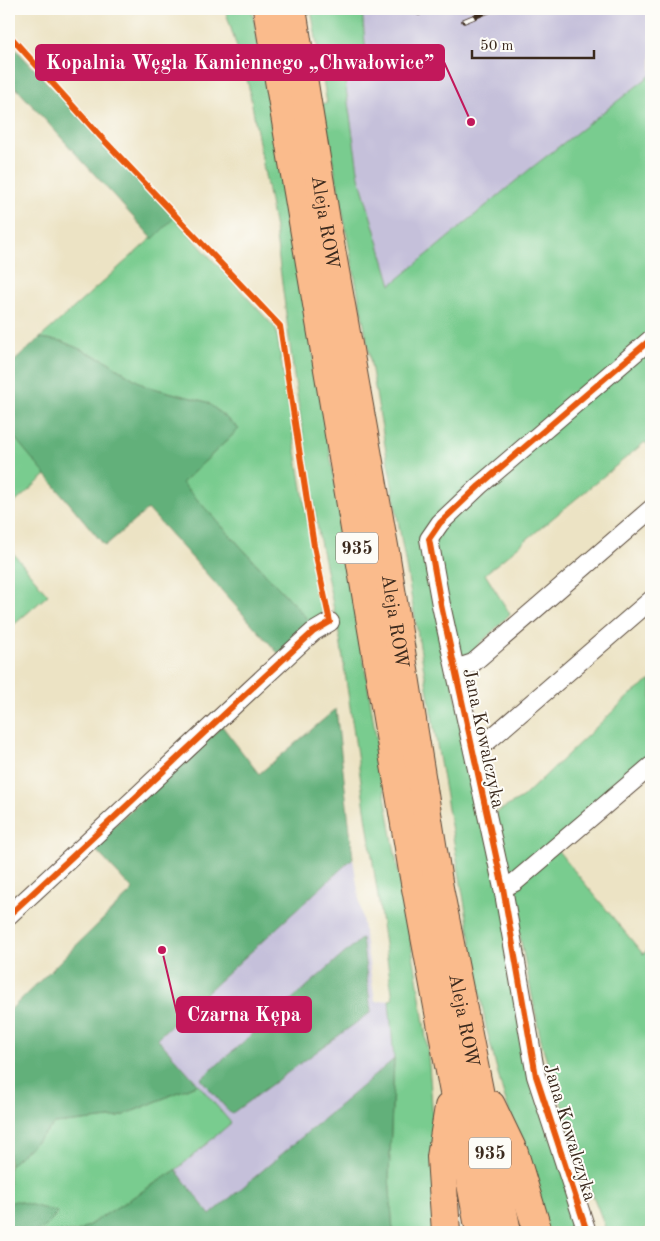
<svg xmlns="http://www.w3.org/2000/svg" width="660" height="1241" font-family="'Old Standard TT',serif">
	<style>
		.industrial { fill: #c5c0da }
		.green { fill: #79cc8f; stroke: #5a7b56 }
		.forest { fill: #62b07a; stroke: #4e6d4c }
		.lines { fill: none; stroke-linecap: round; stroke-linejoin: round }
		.street-casing { stroke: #564637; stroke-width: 20 }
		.primary-casing { stroke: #564637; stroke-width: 30 }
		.street { stroke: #fff; stroke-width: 18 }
		.primary { stroke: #fabb8c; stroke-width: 28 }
		.rail-casing { stroke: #3b2a1e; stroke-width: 5.5 }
		.rail { stroke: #fdfcf7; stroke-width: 4; stroke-dasharray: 11; stroke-linecap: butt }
		.cycleway-casing { stroke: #fdfcf7; stroke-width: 9 }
		.cycleway { stroke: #e8590c; stroke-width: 6 }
		.labels { text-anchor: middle; stroke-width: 4; stroke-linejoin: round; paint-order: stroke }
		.shield { fill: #fdfcf7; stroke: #75695f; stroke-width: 1 }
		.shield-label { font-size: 18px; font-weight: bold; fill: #3b2a1e }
		.street-label { font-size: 19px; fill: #3b2a1e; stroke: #fdfcf7 }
		.leader { fill: none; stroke: #c2185b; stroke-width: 2 }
		.callout-dot { fill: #c2185b; stroke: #fdfcf7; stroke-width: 2 }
		.callout { fill: #c2185b; stroke: #c2185b; stroke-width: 2 }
		.callout-label { font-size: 20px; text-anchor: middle; font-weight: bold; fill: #fff }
	</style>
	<rect width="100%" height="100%" fill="#fdfcf7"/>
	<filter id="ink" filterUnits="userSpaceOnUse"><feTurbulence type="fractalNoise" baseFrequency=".02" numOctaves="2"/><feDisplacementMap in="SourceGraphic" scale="10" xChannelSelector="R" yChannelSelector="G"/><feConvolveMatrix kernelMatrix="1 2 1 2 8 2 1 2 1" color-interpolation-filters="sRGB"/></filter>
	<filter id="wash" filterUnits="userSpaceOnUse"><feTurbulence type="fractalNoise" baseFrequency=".0096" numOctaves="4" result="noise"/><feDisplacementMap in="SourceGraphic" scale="20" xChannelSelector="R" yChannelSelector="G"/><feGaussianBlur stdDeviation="1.12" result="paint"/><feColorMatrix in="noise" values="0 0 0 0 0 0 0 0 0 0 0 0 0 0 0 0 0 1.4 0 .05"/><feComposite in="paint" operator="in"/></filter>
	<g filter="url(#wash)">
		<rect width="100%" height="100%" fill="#ece3c4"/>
		<path class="industrial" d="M362,9H651V75L530,169L391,285L359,177L344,75L366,55Z
			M353,858L375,1002L389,1000L394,1059L210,1216L176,1170L231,1123L157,1038Z"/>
		<path class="green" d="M225,9H252C298,260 341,511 380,763C394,858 415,951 427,1046C434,1107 434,1170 438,1232H393L389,1176L394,1059L389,1000L393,999L340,639L319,536L294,376L275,229L248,83Z
			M311,9H362L366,55L344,75L359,177L391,285L530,169L651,75V449L645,442L485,574L510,614L455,669L430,526L421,535L463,729L582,1232H547L502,1089L486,1027L365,330L322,104L327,103Z
			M174,218L276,329L323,616L312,624L182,483L239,429L207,402L145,386L105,360L61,341L40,338Z
			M9,431L47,474L9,508Z
			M9,548L48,595L9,629Z
			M651,680V759L554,846L643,954L651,947V1223L642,1232H607L586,1177L542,1045L495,813L522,798L630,695Z
			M198,1084L231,1123L176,1170L78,1232H9V1166L55,1124L119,1117Z"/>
		<path class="forest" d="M9,42L174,218L153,239L9,80Z
			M40,338L61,341L105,360L145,386L207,402L239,429L182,483L312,624L279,654L148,509L105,546L9,431V366Z
			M336,709L353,858L157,1038L198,1084L119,1117L55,1124L9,1166V1011L133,890L92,846L222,726L259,774Z
			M362,938L371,1012L231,1114L201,1079Z
			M394,1059L389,1176L393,1232H78L176,1170L210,1215Z
			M16,1201H17L57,1212C44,1235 33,1232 9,1232V1203Z"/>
	</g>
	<g filter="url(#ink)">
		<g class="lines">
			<defs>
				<path id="street" d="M455,669L473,663L651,509
					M473,751L488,741L651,600
					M503,888L515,882L651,766
					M9,915C111,822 211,725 313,632L330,622
					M587,1232L536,1076L503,888L441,605L429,539L440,523L479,486L651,339"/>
				<g id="primary">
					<path d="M267,9L415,883L480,1232"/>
					<path id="s1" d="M292,9L326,221L385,552L439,888L507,1232"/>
					<path d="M491,1105L514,1153L538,1232"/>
					<path d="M446,1232L441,1157L449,1107"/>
				</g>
			</defs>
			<use href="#street" class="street-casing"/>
			<use href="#primary" class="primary-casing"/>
			<use href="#street" class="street"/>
			<use href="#primary" class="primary"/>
			<defs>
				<path id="rail" d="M417,9L419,13
					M464,21L493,9"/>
			</defs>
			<use href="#rail" class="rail-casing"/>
			<use href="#rail" class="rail"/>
			<defs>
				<path id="cycleway" d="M9,35L101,137L280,326L314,546L330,622L313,632C211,725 111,822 9,915
					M587,1232L536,1076L503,888L441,605L429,539L440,523L479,486L651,339"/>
			</defs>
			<use href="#cycleway" class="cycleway-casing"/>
			<use href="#cycleway" class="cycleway"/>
		</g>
	</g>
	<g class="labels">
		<g class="shield">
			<rect x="336" y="532.5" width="42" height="31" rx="4"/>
			<rect x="469" y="1137.5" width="42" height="31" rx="4"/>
		</g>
		<g class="shield-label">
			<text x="357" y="554">935</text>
			<text x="490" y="1159">935</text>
		</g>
		<g class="street-label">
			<text dy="7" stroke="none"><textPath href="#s1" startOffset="216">Aleja ROW</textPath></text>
			<text dy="7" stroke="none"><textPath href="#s1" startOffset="621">Aleja ROW</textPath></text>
			<text transform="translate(485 738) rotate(78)" y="7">Jana Kowalczyka</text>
			<text dy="7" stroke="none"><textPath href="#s1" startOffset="1026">Aleja ROW</textPath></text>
			<text transform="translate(571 1132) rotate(73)" y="7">Jana Kowalczyka</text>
		</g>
	</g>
	<path class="leader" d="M471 122L444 62M162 950L177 1014"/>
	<g class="callout-dot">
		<circle cx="471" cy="122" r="5"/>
		<circle cx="162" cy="950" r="5"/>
	</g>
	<g class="callout">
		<rect x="36" y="45" width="408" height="35" rx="5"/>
		<rect x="177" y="997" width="134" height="35" rx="5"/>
	</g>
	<g class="callout-label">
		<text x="240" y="69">Kopalnia Węgla Kamiennego „Chwałowice”</text>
		<text x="244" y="1021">Czarna Kępa</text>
	</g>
	<rect width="660" height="1241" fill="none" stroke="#fdfcf7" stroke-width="30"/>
	<path d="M472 50v8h122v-8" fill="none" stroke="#3b2a1e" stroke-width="2.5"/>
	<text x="480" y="50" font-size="15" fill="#3b2a1e" stroke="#fdfcf7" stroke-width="4" paint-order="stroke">50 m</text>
</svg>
